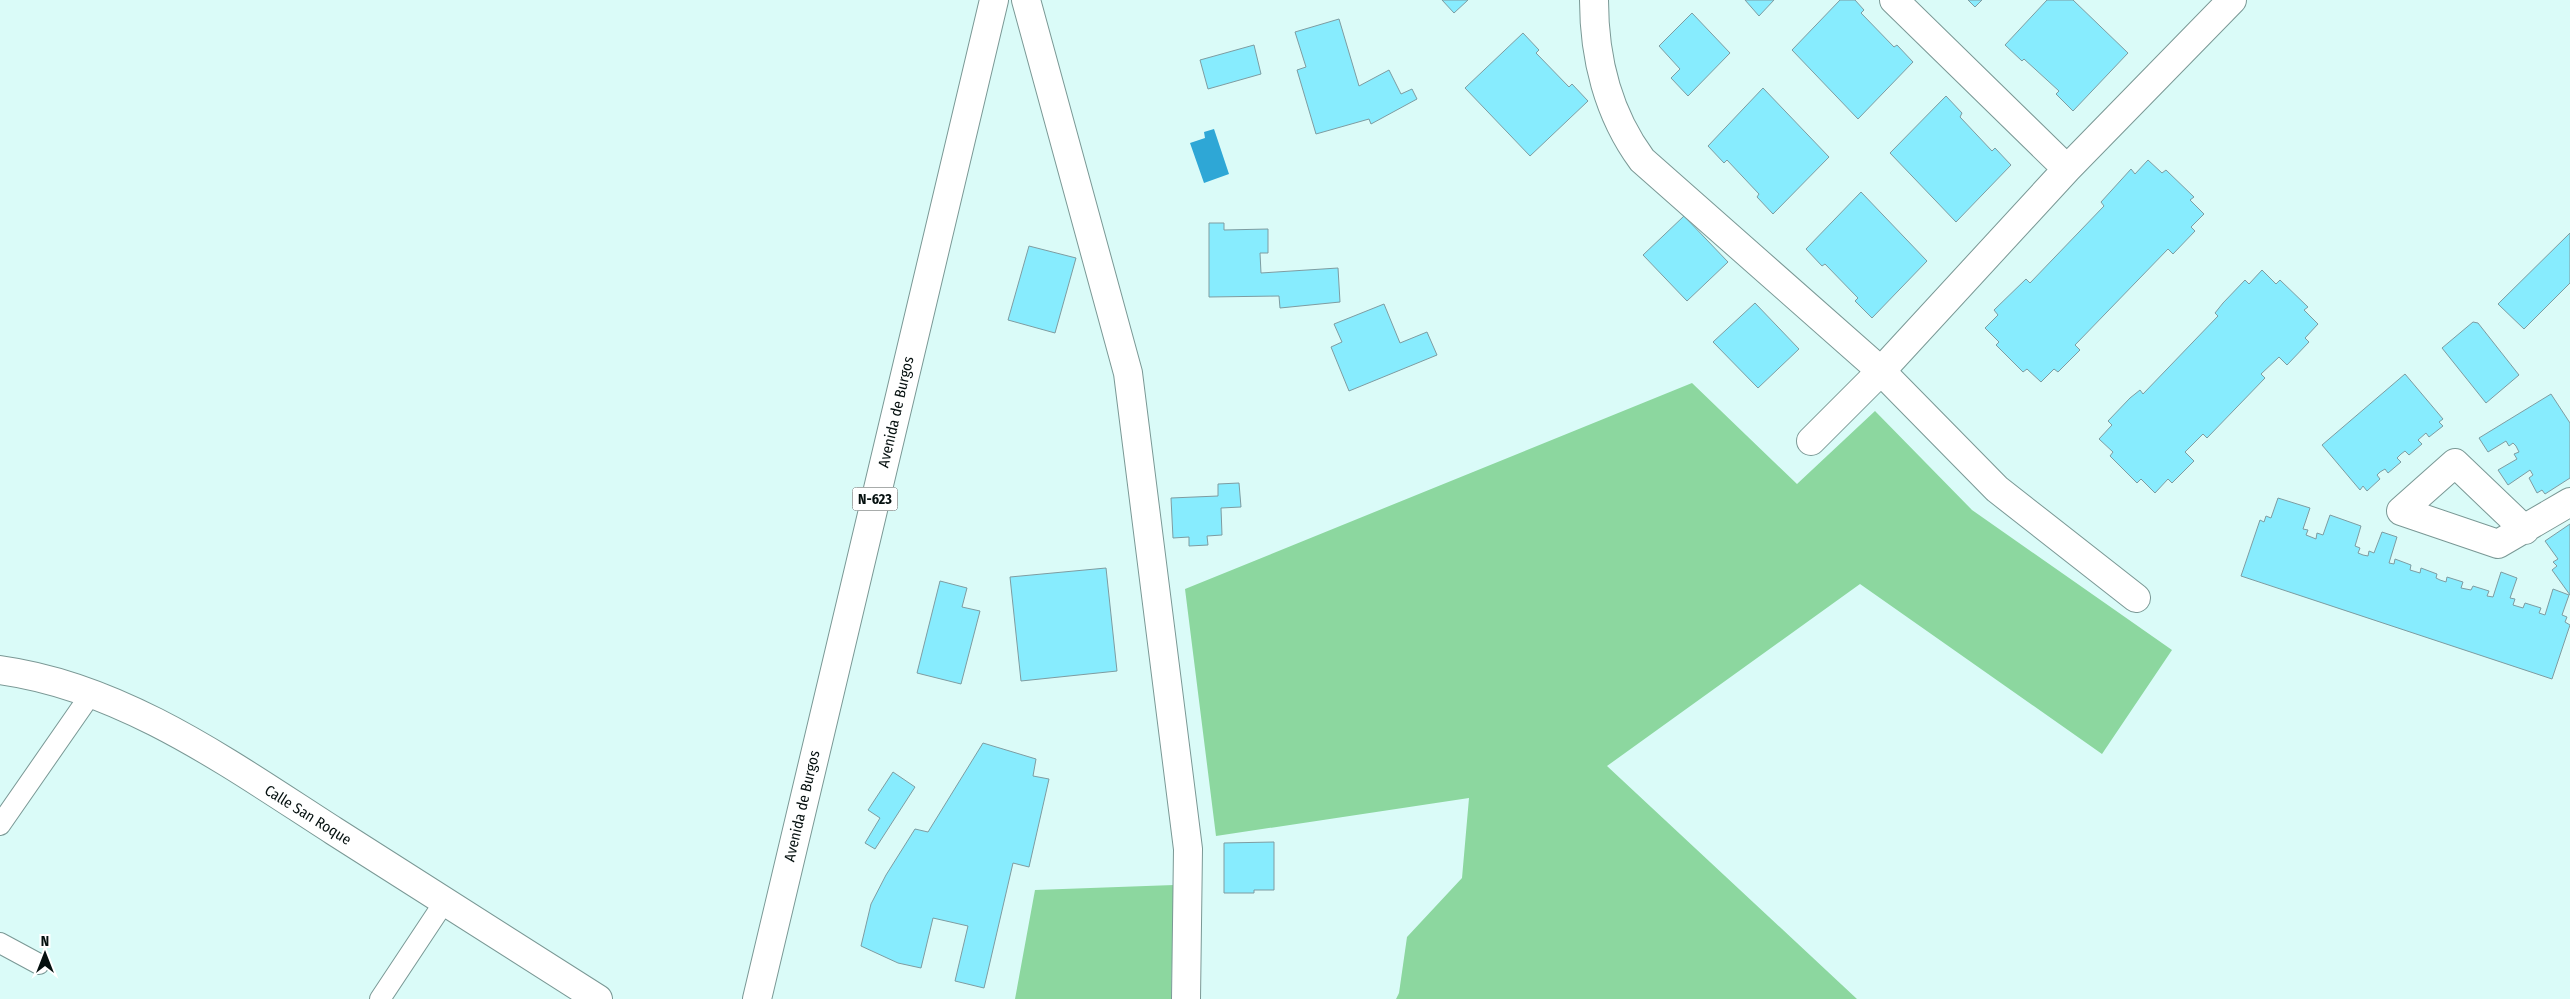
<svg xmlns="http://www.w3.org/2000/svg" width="2570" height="999" font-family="'Fira Sans Condensed',sans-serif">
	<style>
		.green { fill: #8cd79f }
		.water { fill: #2ea7d6 }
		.building { fill: #87ecfe; stroke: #7e9ca1 }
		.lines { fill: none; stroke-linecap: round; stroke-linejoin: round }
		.lane-casing { stroke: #7a9895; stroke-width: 22 }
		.street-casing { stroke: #7a9895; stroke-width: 30 }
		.secondary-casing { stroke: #7a9895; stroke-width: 30 }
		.highway-casing { stroke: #7a9895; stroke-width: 30 }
		.lane { stroke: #fff; stroke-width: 20 }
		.street { stroke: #fff; stroke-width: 28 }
		.secondary { stroke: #fff; stroke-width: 28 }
		.highway { stroke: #fff; stroke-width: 28 }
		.labels { text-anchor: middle; stroke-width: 4; stroke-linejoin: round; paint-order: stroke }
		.shield { fill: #fff; stroke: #505857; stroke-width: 1 }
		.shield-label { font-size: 14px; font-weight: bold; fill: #05100f }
		.street-label { font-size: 15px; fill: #05100f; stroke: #fff }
	</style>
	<rect width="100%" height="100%" fill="#dafbf8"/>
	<path class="green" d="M1692,383L1797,484L1875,411L1972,510L2172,650L2102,754L1860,584L1607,766L1857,999H1396L1399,993L1407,937L1462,878L1469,798L1216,836L1185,589Z
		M1174,885L1171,999H1015L1035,890Z"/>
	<path class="water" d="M1214,129L1229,174L1204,183L1190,143L1205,138L1204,132Z"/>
	<path class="building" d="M1442,0H1468L1454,13Z
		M1745,0H1774L1759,16Z
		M1840,0H1855L1864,10L1861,13L1894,47L1897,45L1913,62L1858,119L1792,50Z
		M1968,0H1982L1975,7Z
		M2047,0H2073L2128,53L2073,111L2056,94L2059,91L2024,59L2022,61L2005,45Z
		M1692,13L1730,53L1688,96L1671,78L1680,69L1659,46Z
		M1339,19L1359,86L1389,70L1401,94L1412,89L1417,99L1371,124L1369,119L1316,134L1297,70L1306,67L1295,32Z
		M1523,33L1539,50L1536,53L1569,87L1572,84L1588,101L1530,156L1465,88Z
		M1254,45L1261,74L1208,89L1200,60Z
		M1763,88L1829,157L1773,214L1757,197L1759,194L1727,160L1724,163L1708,146Z
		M1946,96L1962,113L1960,117L1992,151L1995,148L2011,165L1956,222L1890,153Z
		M2148,160L2162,173L2166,170L2194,197L2190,200L2204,214L2191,227L2195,231L2173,254L2168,249L2075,345L2080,350L2058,372L2054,369L2041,382L2027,369L2023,372L1996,345L1999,342L1985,328L1998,315L1994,310L2026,279L2030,283L2104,206L2101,202L2131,169L2135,174Z
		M1861,192L1927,261L1872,318L1855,301L1858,298L1825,264L1822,266L1806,249Z
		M1684,216L1728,262L1687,301L1643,255Z
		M1209,223H1224V230L1268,229V253H1260L1261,273L1338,268L1340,302L1280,308L1279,296L1209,297Z
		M2570,233V283L2524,329L2498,304Z
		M1029,246L1076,258L1055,333L1008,320Z
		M2262,270L2276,284L2280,280L2308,307L2304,310L2318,324L2305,338L2309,342L2287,365L2279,357L2261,374L2265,378L2207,438L2203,434L2185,452L2194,461L2172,483L2168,479L2155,493L2141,479L2137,483L2110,456L2113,452L2099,439L2112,425L2108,421L2130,398L2140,390L2143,394L2218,316L2215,313L2223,303L2245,280L2249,284Z
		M1755,303L1799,349L1758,388L1713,342Z
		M1384,304L1400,343L1427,332L1437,355L1349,391L1331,347L1342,342L1334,324Z
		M2473,322L2478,323L2519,375L2486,403L2442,348Z
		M2405,374L2443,419L2439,422L2443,426L2429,437L2426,433L2418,440L2422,444L2409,455L2405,451L2401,454L2397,458L2401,462L2388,473L2385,469L2380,472L2377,475L2380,479L2367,491L2363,486L2360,490L2322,445Z
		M2551,394L2570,423V478L2545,494L2542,490L2537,493L2529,478L2533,475L2530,470L2508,485L2498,470L2517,459L2514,454L2519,452L2516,446L2513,443L2509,446L2506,441L2488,452L2479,438Z
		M1239,483L1241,507L1221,508L1222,535L1207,536L1208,545L1189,546V537L1173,538L1171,498L1218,496V484Z
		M2278,498L2310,508L2303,529L2308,530L2306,535L2316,539L2317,533L2323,535L2330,515L2361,526L2355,546L2360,548L2358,553L2363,555L2368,556L2369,551L2374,553L2382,532L2397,537L2389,563L2394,564L2395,559L2411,565L2410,570L2420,573L2421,568L2437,574L2436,578L2440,580L2446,582L2447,577L2463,582L2461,588L2471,590L2473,586L2489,591L2487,596L2493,597L2501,572L2517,578L2510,598L2515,599L2513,605L2523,608L2525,603L2541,608L2539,613L2545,615L2553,589L2569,595L2562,615L2567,617L2565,622L2570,625L2552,679L2241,576L2260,520L2264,522L2266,516L2271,518Z
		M2570,524V595L2552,570L2557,566L2553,562L2558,559L2545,541Z
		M1106,568L1117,671L1021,681L1010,577Z
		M940,581L967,588L962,607L980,611L961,684L917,673Z
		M983,743L1036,759L1033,776L1049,779L1029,867L1013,863L984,988L955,981L968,926L933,918L921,968L898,963L861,946L871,904L886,875L915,829L928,832Z
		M893,772L915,787L875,849L865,843L880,818L868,810Z
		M1274,842V890H1254V893H1224V843Z"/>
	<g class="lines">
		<defs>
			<path id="lane" d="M0,825L91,694
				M0,943L39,964
				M380,999L445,901"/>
			<path id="street" d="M1026,0L1128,373L1188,849L1186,999
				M1594,0C1594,57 1608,114 1642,160L1881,371L1997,489L2136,598
				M1894,0L2067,169
				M1811,441L1881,371L2067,169L2232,0
				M2525,530L2455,463L2401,511L2498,544L2570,502"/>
			<path id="secondary" d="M0,670C124,687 231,765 334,831C422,887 510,943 598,999"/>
			<path id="highway" d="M757,999L994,0"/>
		</defs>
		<use href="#lane" class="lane-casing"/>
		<use href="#street" class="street-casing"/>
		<use href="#secondary" class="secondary-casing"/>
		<use href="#highway" class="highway-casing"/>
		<use href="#lane" class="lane"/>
		<use href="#street" class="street"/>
		<use href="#secondary" class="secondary"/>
		<use href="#highway" class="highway"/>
	</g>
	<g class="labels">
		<rect class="shield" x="852.5" y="487.5" width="45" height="23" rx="4"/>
		<g class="shield-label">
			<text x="875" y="504">N-623</text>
		</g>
		<g class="street-label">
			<text transform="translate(896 412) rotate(-77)" y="5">Avenida de Burgos</text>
			<text transform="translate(802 806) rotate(-77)" y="5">Avenida de Burgos</text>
			<text transform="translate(308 815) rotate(32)" y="5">Calle San Roque</text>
		</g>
	</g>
	<g transform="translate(45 954)" stroke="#ffffff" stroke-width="4" paint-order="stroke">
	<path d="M0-4L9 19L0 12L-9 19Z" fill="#05100f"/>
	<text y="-8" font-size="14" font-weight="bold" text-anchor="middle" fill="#05100f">N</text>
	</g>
</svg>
